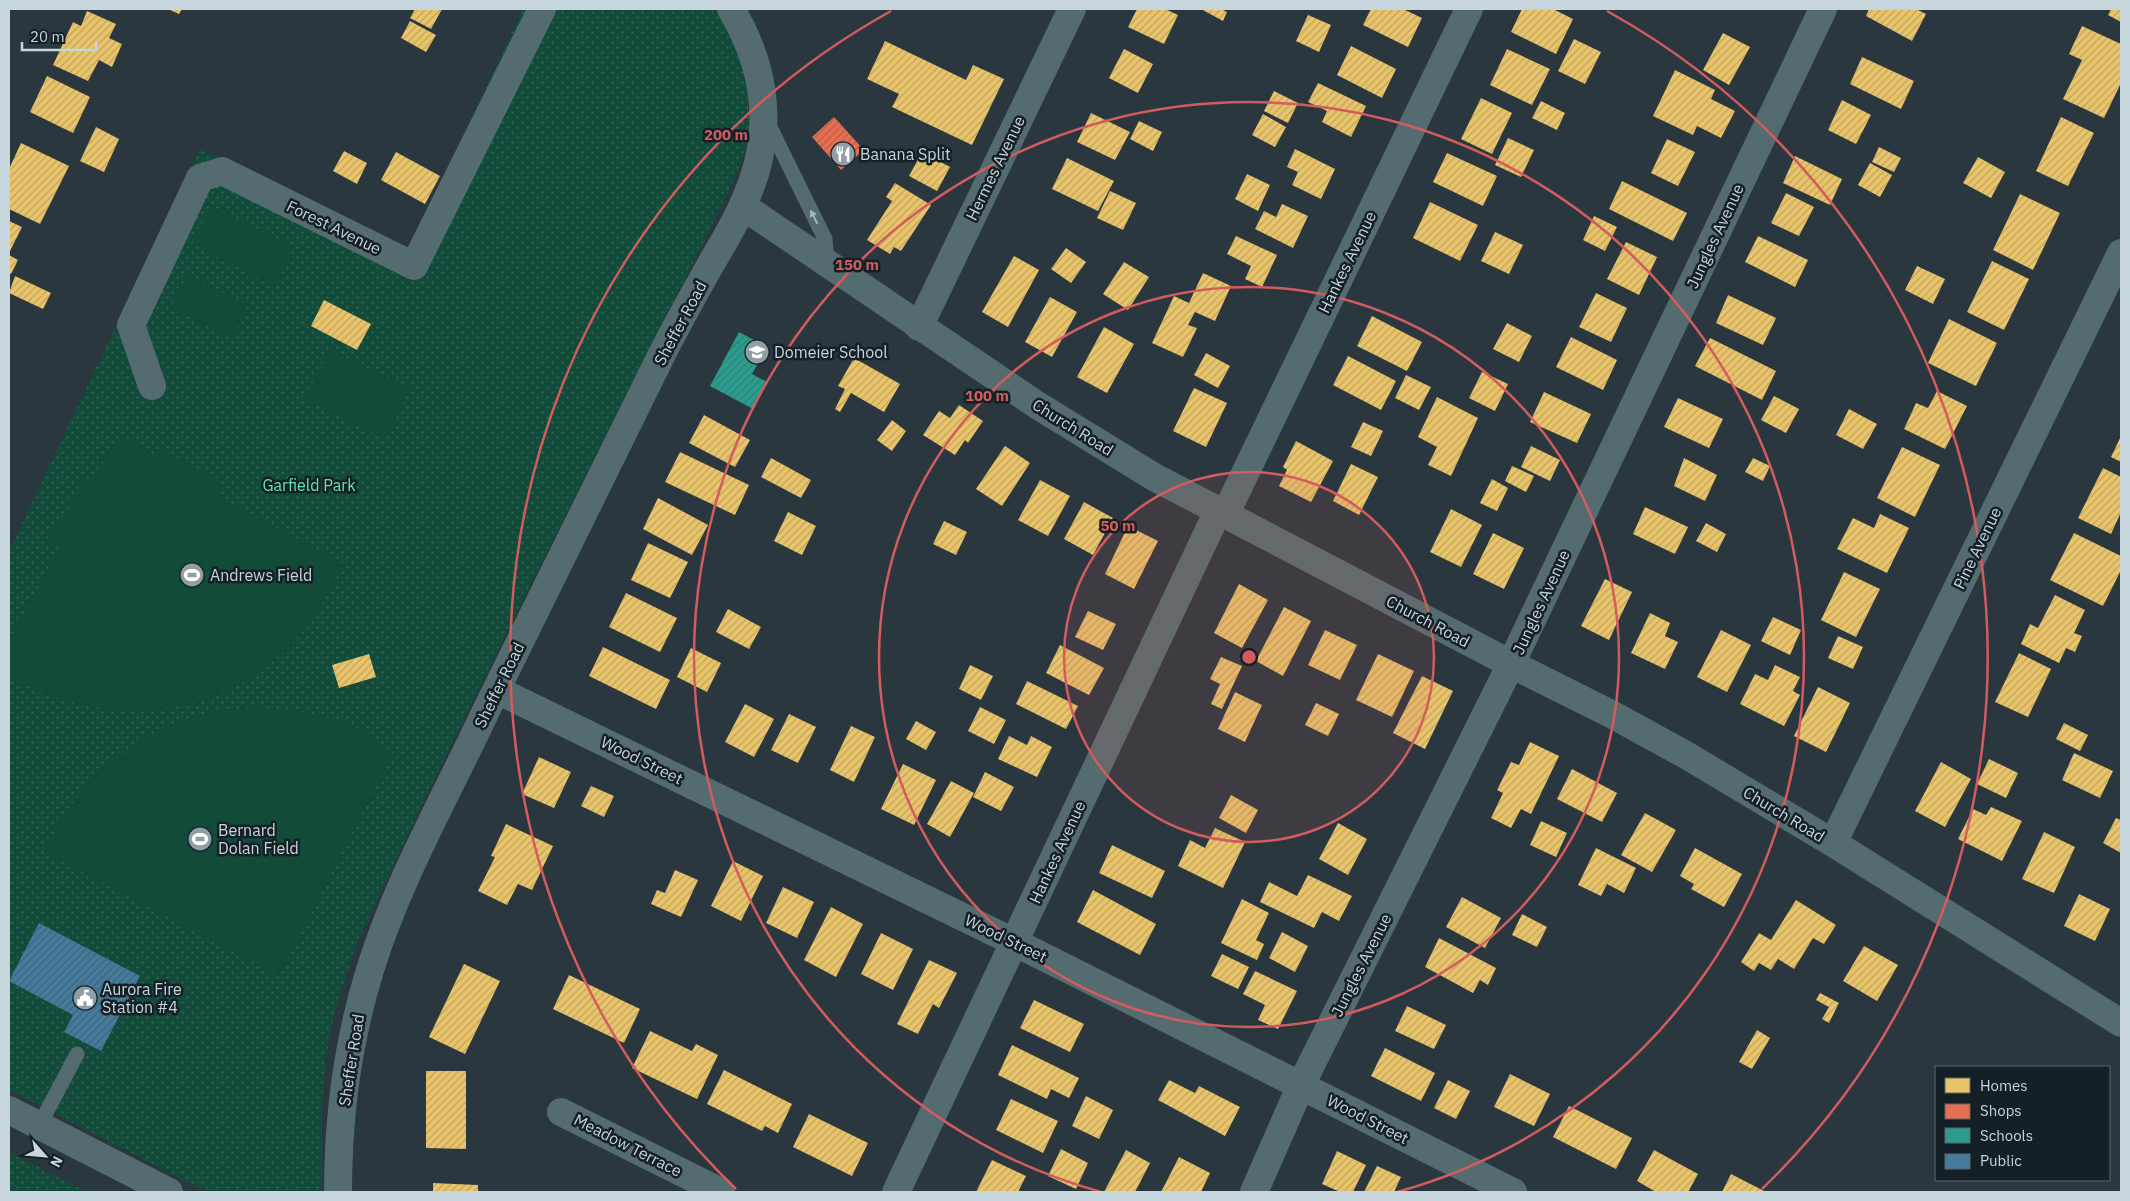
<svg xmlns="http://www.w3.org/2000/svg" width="2130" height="1201" font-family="'IBM Plex Sans',sans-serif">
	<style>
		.park { fill: url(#park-dots) }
		.pitch { fill: #124b39 }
		.homes { fill: url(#homes-hatch) }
		.shops { fill: url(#shops-hatch) }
		.schools { fill: url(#schools-hatch) }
		.public { fill: url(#public-hatch) }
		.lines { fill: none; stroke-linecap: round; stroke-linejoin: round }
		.service { stroke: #546c6f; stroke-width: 15 }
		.minor { stroke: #546c6f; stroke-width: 28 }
		.tertiary { stroke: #546c6f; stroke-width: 28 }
		.oneway { fill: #a4b6bc }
		.ring { fill: none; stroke: #d25c5e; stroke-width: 2.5 }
		.labels { text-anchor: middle; stroke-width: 5; stroke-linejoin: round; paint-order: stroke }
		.poi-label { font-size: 16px; fill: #c7d5dd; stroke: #152026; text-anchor: start }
		.street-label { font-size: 16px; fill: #c7d5dd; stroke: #152026 }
		.park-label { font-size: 16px; fill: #60e8b4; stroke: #152026 }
		.centre { fill: #d25c5e; stroke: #152026; stroke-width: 2.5 }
		.ring-label { font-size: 15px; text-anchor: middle; font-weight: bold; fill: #d25c5e; stroke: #152026; stroke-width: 5; stroke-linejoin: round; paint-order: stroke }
	</style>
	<defs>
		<pattern id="park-dots" width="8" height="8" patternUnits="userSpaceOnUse" patternTransform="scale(1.25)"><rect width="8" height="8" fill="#124b39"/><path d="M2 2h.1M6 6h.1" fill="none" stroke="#336455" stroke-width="1.8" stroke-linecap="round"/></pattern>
		<pattern id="homes-hatch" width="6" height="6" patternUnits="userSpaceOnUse" patternTransform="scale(1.25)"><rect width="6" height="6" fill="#e9c46a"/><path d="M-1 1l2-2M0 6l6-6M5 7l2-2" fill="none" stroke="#bea360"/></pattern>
		<pattern id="shops-hatch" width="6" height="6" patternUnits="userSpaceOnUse" patternTransform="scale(1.25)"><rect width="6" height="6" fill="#e76f51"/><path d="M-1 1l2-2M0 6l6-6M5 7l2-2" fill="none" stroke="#b4614c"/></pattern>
		<pattern id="schools-hatch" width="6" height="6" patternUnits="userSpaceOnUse" patternTransform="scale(1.25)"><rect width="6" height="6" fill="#2a9d8f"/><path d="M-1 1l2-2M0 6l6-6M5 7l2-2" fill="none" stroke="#2f8178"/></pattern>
		<pattern id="public-hatch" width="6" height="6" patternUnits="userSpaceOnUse" patternTransform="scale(1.25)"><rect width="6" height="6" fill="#457b9d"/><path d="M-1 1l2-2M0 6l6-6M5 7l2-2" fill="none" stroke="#416379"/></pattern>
	</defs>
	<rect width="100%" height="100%" fill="#2a373f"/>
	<path class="park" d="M523,9H715C740,46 754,95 747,141C742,166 730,189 718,212C694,265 665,316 639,368C545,557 448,745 360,937C341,985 326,1037 323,1089C321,1123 322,1158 322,1192H207L9,1090V551L200,149L409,250Z
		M9,1152L87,1192H9Z"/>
	<path class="pitch" d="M211,206L294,248L274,286L192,244Z
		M187,275L248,305L232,339L170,308Z
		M329,350L410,388L386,439L304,400Z
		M136,439L139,447L156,455L163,451L222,480L215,495L345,564C329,589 319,615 298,637C284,652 269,667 252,677C180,724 81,719 9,676V642L60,547L47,541L58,523L67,520L63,517L83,481L96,476L107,455L113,453L110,444Z
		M257,707C293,710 329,713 361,731C372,737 383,746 393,753L279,976L43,851C54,833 65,813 78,796C111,754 162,721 215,712C229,709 243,708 257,707Z"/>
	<path class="homes" d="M168,9H182L179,14Z
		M415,9H442L431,29L410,18Z
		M1137,9H1165L1178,15L1164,44L1128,27Z
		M1201,9H1221L1227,12L1223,21Z
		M1371,9H1403L1422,18L1408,47L1363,25Z
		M1522,9H1553L1573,19L1556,54L1511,32Z
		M1869,9H1916L1926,14L1912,41L1866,16Z
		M2111,9H2121V22L2108,15Z
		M87,11L116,24L109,38L122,44L112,67L99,60L88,81L53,65L73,22L81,26Z
		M1308,15L1331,25L1319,52L1296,41Z
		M410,21L436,35L426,52L401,38Z
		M2082,26L2121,44V83L2104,118L2063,99L2082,60L2069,54Z
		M1723,33L1750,47L1729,85L1703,70Z
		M1574,39L1601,52L1585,84L1558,71Z
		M885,41L966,80L973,65L1004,79L972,145L892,107L899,94L867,79Z
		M1351,46L1396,69L1382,98L1337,75Z
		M1124,49L1153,64L1138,93L1109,78Z
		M1507,49L1550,69L1532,105L1490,85Z
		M1862,57L1914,81L1901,109L1850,84Z
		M1675,70L1715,90L1711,99L1735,111L1721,138L1697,126L1693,135L1653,116Z
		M47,76L90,97L73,133L30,112Z
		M1318,83L1366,106L1351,137L1322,122L1327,111L1308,102Z
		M1274,91L1298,103L1288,123L1264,111Z
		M1481,98L1512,113L1492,154L1461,139Z
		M1842,100L1871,115L1856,144L1828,130Z
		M1541,101L1565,113L1557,130L1532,118Z
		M1091,113L1130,132L1115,160L1077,142Z
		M1263,114L1286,127L1275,147L1252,135Z
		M2061,117L2094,133L2068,186L2036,171Z
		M1139,121L1162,132L1153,151L1130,139Z
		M96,127L119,139L104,172L80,161Z
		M1508,138L1534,150L1521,177L1495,165Z
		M1667,139L1695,152L1678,186L1651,173Z
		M21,143L69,166L40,224L9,209V169Z
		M1879,147L1901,158L1894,172L1872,162Z
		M1295,149L1335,169L1321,199L1292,185L1298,172L1287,167Z
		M344,151L367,163L357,184L333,171Z
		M396,152L440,176L425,204L381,180Z
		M922,152L950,167L937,191L909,176Z
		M1447,153L1497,176L1483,206L1433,182Z
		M1795,156L1842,179L1830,205L1783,183Z
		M1978,157L2005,172L1991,198L1963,183Z
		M1067,158L1114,181L1098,211L1052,189Z
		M1870,163L1892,175L1880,197L1858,185Z
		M1247,174L1270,185L1258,211L1235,199Z
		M1622,181L1687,213L1673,241L1609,209Z
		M895,183L931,205L901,251L894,247L890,254L867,240L892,201L886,197Z
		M1110,191L1136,203L1123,230L1097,218Z
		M1786,193L1814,207L1799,236L1771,223Z
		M2020,194L2060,213L2033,270L1993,250Z
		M1430,202L1478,225L1460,261L1413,238Z
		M1282,204L1308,216L1293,248L1255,229L1264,211L1276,217Z
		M1594,216L1617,227L1605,251L1583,240Z
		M9,221L22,227L9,253Z
		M1495,232L1523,245L1509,274L1481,261Z
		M1236,236L1277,255L1262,287L1245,279L1251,266L1227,254Z
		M1758,236L1808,260L1795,287L1745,262Z
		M1626,242L1657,257L1639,295L1607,279Z
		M1066,248L1086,262L1071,283L1051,269Z
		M9,255L18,260L11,274L9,273Z
		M1014,256L1039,270L1008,327L982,312Z
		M1992,261L2029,279L2004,330L1967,312Z
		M1124,262L1149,277L1128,310L1103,294Z
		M1917,266L1945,279L1933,304L1905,290Z
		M1203,273L1231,286L1215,321L1195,312L1188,325L1197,328L1183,357L1152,343L1174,296L1189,303Z
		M15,276L51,293L43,309L9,293Z
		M1596,293L1627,308L1611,342L1579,327Z
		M1728,295L1776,318L1763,345L1716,323Z
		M1050,297L1077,312L1052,357L1025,342Z
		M324,300L371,324L357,350L311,326Z
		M1372,316L1422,342L1407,371L1357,346Z
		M1949,319L1997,343L1976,386L1928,363Z
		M1507,323L1532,336L1519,362L1493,349Z
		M1104,327L1134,344L1107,393L1077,377Z
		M1571,337L1617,360L1603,390L1556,367Z
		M1710,338L1776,371L1762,400L1695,366Z
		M1206,353L1230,366L1218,388L1194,375Z
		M1348,356L1396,381L1381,410L1333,385Z
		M854,358L900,384L884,412L851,393L840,412L835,409L845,389L838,386Z
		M1482,372L1508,384L1495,411L1469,398Z
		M1406,375L1431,387L1419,410L1395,398Z
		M1194,388L1227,403L1206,447L1173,431Z
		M1937,391L1967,406L1945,449L1904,429L1916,403L1928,408Z
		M1544,392L1591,414L1577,443L1530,422Z
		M1774,396L1799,409L1786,433L1761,420Z
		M1437,397L1478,418L1451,476L1428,465L1437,447L1418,437Z
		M1678,398L1723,419L1709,448L1664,427Z
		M959,405L983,421L968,443L965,440L955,455L923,435L939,411L950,418Z
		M1849,409L1877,424L1863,449L1836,435Z
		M704,415L750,440L735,467L689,443Z
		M892,420L906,431L892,451L877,440Z
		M1363,422L1383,431L1371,456L1351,447Z
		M2121,436V462L2111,457Z
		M1296,441L1333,461L1311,502L1279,486L1287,470L1283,467Z
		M1005,446L1030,463L1002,506L976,489Z
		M1531,446L1560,460L1550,481L1521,467Z
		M1902,447L1940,465L1915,517L1877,498Z
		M680,452L749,485L735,515L665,482Z
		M771,458L811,480L801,498L761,477Z
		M1684,458L1717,475L1705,501L1674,486Z
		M1753,458L1770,466L1763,481L1745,472Z
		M1351,464L1378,477L1359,515L1333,501Z
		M1512,466L1534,476L1526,492L1505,481Z
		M2103,468L2121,477V512L2111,534L2078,518Z
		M1492,479L1508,488L1497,511L1480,503Z
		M1040,480L1070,496L1048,536L1018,520Z
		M658,498L708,525L692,555L643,529Z
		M1084,502L1113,518L1093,555L1064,539Z
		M1645,507L1688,527L1675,554L1633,534Z
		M1451,509L1482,525L1461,567L1430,552Z
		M788,512L816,526L802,555L774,541Z
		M1880,514L1909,528L1887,573L1837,549L1853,518L1874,528Z
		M944,521L967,532L956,555L933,544Z
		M1706,523L1726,534L1717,552L1696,541Z
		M1128,526L1158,541L1134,589L1105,574Z
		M1493,533L1524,548L1504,589L1473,574Z
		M2074,533L2121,556V570L2103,606L2050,580Z
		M648,543L688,562L670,598L631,580Z
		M1844,572L1880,589L1856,637L1821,620Z
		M1605,579L1632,592L1609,640L1581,626Z
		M1239,584L1268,600L1242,648L1214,633Z
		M626,593L677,618L660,652L609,627Z
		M2055,595L2085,610L2074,633L2082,636L2075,652L2066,648L2059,663L2021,644L2030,624L2038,628Z
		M1284,607L1311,621L1283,676L1256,661Z
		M728,609L761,627L749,649L716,632Z
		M1088,611L1116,624L1103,650L1075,637Z
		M1650,613L1670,623L1665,636L1678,642L1665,669L1631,653Z
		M1773,617L1801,630L1790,655L1761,641Z
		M1325,630L1357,645L1340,680L1308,665Z
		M1721,630L1751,645L1727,692L1697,677Z
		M1838,636L1863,647L1853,669L1828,658Z
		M1060,645L1104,668L1089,695L1046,673Z
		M603,647L670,680L656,709L589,676Z
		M691,648L721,663L707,692L677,677Z
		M2019,653L2051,669L2028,717L1995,702Z
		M369,654L376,677L339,688L332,665Z
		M1378,654L1414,671L1392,717L1356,700Z
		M1221,657L1242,666L1222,709L1211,704L1220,684L1210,679Z
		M970,665L993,676L981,700L959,689Z
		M1775,665L1800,677L1793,691L1800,695L1784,726L1740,704L1755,674L1768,680Z
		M1422,676L1453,691L1425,749L1393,733Z
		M1027,681L1078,706L1066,729L1016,704Z
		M1818,687L1850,703L1826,752L1794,736Z
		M1235,692L1262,705L1245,742L1218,729Z
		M1316,703L1339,714L1328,736L1305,725Z
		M745,704L774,719L754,757L725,742Z
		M980,707L1006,720L994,744L968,731Z
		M789,714L816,727L798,763L771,750Z
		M916,721L936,732L926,750L906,739Z
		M2064,723L2088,735L2080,751L2056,739Z
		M851,726L875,737L854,782L830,770Z
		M1009,736L1027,745L1031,736L1052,747L1037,777L998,759Z
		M1530,742L1559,756L1531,814L1521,809L1511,828L1491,818L1503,793L1497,790L1511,762L1519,765Z
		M2074,753L2113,771L2100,798L2062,780Z
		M539,757L571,772L554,808L522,794Z
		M1989,759L2018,773L2006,798L1977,784Z
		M1941,762L1971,779L1945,827L1915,811Z
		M903,764L936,780L914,825L881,809Z
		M1572,769L1617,793L1602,822L1557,799Z
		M985,772L1014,787L1001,811L973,797Z
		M951,781L974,793L950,837L927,824Z
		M591,786L614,796L604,817L581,806Z
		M1231,795L1258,810L1246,833L1219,818Z
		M1991,807L2022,821L2002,861L1958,839L1973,809L1986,815Z
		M1645,813L1676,830L1652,872L1621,855Z
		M2116,818L2121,820V853L2103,843Z
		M1541,821L1567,833L1556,857L1530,845Z
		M1338,823L1367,839L1348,875L1319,859Z
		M506,824L553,846L532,890L518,884L507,905L478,891L495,857L491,856Z
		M1215,828L1245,842L1223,888L1178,866L1190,840L1205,848Z
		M2044,832L2075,847L2054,893L2022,879Z
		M1112,845L1165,871L1152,898L1099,873Z
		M1596,848L1636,868L1624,893L1607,884L1601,896L1578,885Z
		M1695,848L1742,874L1724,907L1691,889L1694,884L1680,876Z
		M733,861L763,876L741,921L711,906Z
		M675,870L698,880L681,917L651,904L657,890L665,893Z
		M1308,875L1352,896L1339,921L1322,912L1314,928L1260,902L1269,882L1297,896Z
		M783,887L814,902L797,938L766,923Z
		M1093,890L1156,924L1140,955L1077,922Z
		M2079,894L2110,909L2095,941L2064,926Z
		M1462,897L1501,918L1485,948L1446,927Z
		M1242,899L1269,913L1256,940L1264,944L1257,960L1221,943Z
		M1796,900L1836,925L1824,944L1813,938L1794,969L1778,959L1771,970L1759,963L1754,971L1741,962L1759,933L1771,940Z
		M831,907L863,924L836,977L804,960Z
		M1522,914L1547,927L1537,947L1512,935Z
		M1282,932L1308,946L1295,972L1269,958Z
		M881,933L913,949L893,990L861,974Z
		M1439,938L1496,968L1488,985L1480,980L1473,993L1425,967Z
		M1864,946L1898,965L1877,1001L1843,981Z
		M1222,954L1249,967L1238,989L1211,976Z
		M929,960L957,973L939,1008L933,1004L918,1034L897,1024Z
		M464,964L500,981L465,1054L429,1037Z
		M1255,971L1297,991L1278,1029L1258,1020L1265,1005L1243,994Z
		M569,975L640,1009L624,1043L553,1009Z
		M1820,993L1839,1003L1829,1023L1822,1019L1829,1007L1816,1000Z
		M1034,1000L1084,1024L1070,1052L1020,1028Z
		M1407,1006L1446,1025L1434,1049L1395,1031Z
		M1757,1030L1770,1038L1752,1069L1739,1062Z
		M650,1031L692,1051L696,1044L718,1055L697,1099L632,1068Z
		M1012,1045L1079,1078L1069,1098L1051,1089L1047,1099L998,1075Z
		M1385,1048L1435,1073L1421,1101L1371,1076Z
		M724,1070L792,1104L778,1133L765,1126L762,1131L707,1104Z
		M426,1071H466V1149L426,1148Z
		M1510,1074L1550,1094L1534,1126L1494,1107Z
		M1169,1080L1195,1093L1199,1086L1240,1107L1225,1136L1158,1100Z
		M1448,1080L1470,1091L1456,1119L1434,1108Z
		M1086,1096L1113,1110L1099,1139L1072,1126Z
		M1011,1099L1058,1121L1043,1153L996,1130Z
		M1569,1106L1632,1138L1616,1169L1553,1137Z
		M809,1114L868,1143L852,1176L793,1147Z
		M1061,1149L1088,1163L1076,1189L1048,1176Z
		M1126,1150L1150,1163L1135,1192H1104Z
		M1654,1150L1698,1174L1688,1192H1656L1637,1181Z
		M1337,1151L1366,1165L1353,1192H1340L1322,1184Z
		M1179,1157L1210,1173L1201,1192H1161Z
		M992,1160L1026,1176L1018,1192H976Z
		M1377,1166L1401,1177L1394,1192H1364Z
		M1731,1174L1766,1192H1722Z
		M433,1183L478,1185V1192H433Z"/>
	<path class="shops" d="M834,117L864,150L841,170L812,137Z"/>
	<path class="schools" d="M739,332L767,347L752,374L767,382L753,409L710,386Z"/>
	<path class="public" d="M39,923L140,976L101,1051L64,1032L73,1015L9,981Z"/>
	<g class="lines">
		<path class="service" d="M767,121L825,239L827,263
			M39,1126L77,1054"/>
		<path class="minor" d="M919,327L1072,9
			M152,386L131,325L200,178L222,171L414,266L542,9
			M1225,515L1469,9
			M497,690L1014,942L1513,1192
			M1833,843L2121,253
			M9,1110L169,1192
			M561,1112L721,1192
			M896,1192L1218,511
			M1254,1192L1301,1085L1511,664L1823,9"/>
		<path class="tertiary" d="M744,207L1037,405L1154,477L1511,664L1613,715L1686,755L1833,843L2121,1023
			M338,1192C338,1117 348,1041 370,970C397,882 444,800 483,717C541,597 601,478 660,358C676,326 694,294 712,262C731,230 749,199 758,163C771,108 760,57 731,9"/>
	</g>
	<defs><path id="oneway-solid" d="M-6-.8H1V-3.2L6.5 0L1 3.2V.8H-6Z" transform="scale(1.25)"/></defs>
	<use class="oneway" href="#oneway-solid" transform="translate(814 217) rotate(-117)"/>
	<circle cx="1249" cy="657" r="185" fill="#d25c5e" fill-opacity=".12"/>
	<g class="ring">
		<circle cx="1249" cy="657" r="185"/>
		<circle cx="1249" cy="657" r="370"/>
		<path d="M1101 1192A555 555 0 1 1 1397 1192"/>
		<path d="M736 1189A739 739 0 0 1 891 11M1607 11A739 739 0 0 1 1762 1189"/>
	</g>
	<defs>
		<symbol id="restaurant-disc" viewBox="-11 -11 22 22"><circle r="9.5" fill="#909ea6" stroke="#152026"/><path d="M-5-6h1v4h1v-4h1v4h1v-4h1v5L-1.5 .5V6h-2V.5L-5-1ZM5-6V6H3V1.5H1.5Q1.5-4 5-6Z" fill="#fff"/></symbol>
		<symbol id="school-disc" viewBox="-11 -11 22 22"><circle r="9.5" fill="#909ea6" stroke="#152026"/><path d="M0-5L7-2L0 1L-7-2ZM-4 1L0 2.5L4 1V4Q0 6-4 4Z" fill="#fff"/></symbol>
		<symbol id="stadium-disc" viewBox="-11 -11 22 22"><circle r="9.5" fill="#909ea6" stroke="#152026"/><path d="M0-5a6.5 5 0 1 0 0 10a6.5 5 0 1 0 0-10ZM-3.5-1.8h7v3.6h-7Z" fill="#fff"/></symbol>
		<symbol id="civic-disc" viewBox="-11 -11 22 22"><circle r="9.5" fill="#909ea6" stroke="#152026"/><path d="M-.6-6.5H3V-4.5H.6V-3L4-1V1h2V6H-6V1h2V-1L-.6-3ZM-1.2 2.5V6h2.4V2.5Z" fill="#fff"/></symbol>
	</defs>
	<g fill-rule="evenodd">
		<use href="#restaurant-disc" x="829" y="140" width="28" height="28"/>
		<use href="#school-disc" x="743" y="338" width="28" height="28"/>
		<use href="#stadium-disc" x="178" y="561" width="28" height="28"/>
		<use href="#stadium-disc" x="186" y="825" width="28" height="28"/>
		<use href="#civic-disc" x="71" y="984" width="28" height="28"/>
	</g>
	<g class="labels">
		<g class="poi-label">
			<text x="860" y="160">Banana Split</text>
			<text x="774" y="358">Domeier School</text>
			<text x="210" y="581">Andrews Field</text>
			<text x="218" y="836">Bernard<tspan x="218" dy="18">Dolan Field</tspan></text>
			<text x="102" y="995">Aurora Fire<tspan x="102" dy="18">Station #4</tspan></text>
		</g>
		<g class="street-label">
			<text transform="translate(995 168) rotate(-64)" y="6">Hermes Avenue</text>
			<text transform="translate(334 227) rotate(26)" y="6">Forest Avenue</text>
			<text transform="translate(1715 236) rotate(-65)" y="6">Jungles Avenue</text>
			<text transform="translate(1347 262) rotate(-64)" y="6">Hankes Avenue</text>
			<text transform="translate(680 323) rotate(-62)" y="6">Sheffer Road</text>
			<text transform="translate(1073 427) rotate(32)" y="6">Church Road</text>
			<text transform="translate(1977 548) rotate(-64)" y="6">Pine Avenue</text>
			<text transform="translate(1541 602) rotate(-65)" y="6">Jungles Avenue</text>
			<text transform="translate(1428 621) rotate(28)" y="6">Church Road</text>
			<text transform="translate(499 685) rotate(-64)" y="6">Sheffer Road</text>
			<text transform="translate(642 760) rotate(26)" y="6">Wood Street</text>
			<text transform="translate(1784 814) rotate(31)" y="6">Church Road</text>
			<text transform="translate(1057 852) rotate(-65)" y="6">Hankes Avenue</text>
			<text transform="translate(1006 938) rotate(26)" y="6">Wood Street</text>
			<text transform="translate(1361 965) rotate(-63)" y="6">Jungles Avenue</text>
			<text transform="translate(351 1060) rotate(-81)" y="6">Sheffer Road</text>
			<text transform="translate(1368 1119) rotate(27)" y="6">Wood Street</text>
			<text transform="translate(628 1145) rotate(27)" y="6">Meadow Terrace</text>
		</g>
		<g class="park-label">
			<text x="309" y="491">Garfield Park</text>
		</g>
	</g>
	<circle cx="1249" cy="657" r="8" class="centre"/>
	<g class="ring-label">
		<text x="726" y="140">200 m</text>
		<text x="857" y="270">150 m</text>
		<text x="987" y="401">100 m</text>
		<text x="1118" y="531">50 m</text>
	</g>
	<rect width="2130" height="1201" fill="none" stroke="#c7d5dd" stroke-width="20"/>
	<rect x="1935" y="1066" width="175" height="115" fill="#152026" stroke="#5c686f"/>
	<rect x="1945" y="1078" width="25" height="15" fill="#e9c46a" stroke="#5c686f"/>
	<text x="1980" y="1091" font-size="15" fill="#c7d5dd">Homes</text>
	<rect x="1945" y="1104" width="25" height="15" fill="#e76f51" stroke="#5c686f"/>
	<text x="1980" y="1116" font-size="15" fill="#c7d5dd">Shops</text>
	<rect x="1945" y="1128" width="25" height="15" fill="#2a9d8f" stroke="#5c686f"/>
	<text x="1980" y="1141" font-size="15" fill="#c7d5dd">Schools</text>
	<rect x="1945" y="1154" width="25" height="15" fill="#457b9d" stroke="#5c686f"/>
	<text x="1980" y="1166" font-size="15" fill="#c7d5dd">Public</text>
	<g transform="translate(45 1156) rotate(117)" stroke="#152026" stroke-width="4" paint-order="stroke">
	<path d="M0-4L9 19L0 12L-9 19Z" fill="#c7d5dd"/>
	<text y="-8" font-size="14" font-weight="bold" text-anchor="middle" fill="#c7d5dd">N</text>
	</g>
	<path d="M22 42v8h74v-8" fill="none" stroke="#c7d5dd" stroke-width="2.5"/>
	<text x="30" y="42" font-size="15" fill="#c7d5dd" stroke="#152026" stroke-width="4" paint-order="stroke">20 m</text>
</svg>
